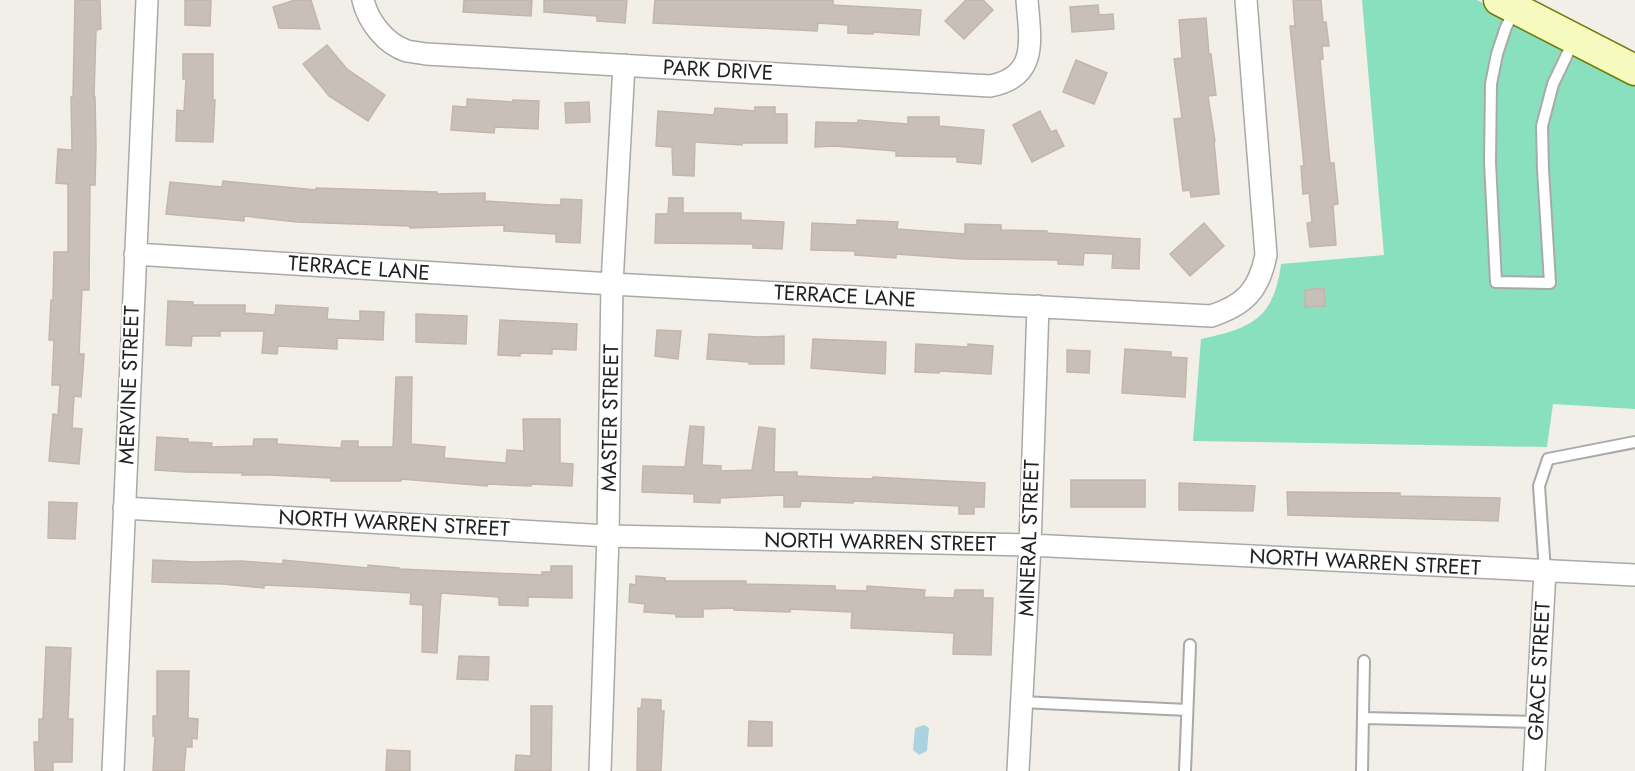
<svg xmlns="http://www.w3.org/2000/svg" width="1635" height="771" font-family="Jost,sans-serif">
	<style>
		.pitch { fill: #88e0be }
		.water { fill: #aad3df }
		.building { fill: #c7bfb8; stroke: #c4b6ab; stroke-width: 1.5 }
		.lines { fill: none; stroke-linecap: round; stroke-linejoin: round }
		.lane-casing { stroke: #a9a9a9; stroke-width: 14 }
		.street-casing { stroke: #a9a9a9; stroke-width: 24 }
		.secondary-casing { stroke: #707d05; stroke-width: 33 }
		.lane { stroke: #fff; stroke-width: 10 }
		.street { stroke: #fff; stroke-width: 21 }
		.secondary { stroke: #f7fabf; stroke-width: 30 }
		.labels { text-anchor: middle; stroke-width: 4.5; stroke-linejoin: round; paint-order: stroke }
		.street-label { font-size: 21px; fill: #222; stroke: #fff }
	</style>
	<rect width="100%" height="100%" fill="#f2efe9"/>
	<path class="pitch" d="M1362,0H1477L1635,81V409L1553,404L1547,447L1193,441L1201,339C1251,328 1274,319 1281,264L1384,255Z"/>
	<path class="water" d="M924,725L929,728L927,751L919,755L913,750L915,728Z"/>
	<path class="building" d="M75,0H100L101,29L96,30L94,97H95L96,146L95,185H90L89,290H82L79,354H84L83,370L81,397L74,396L72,428L82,429L79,464L49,461L53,414L58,415L60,385H52L54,340H49L51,300H53L54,252H68V184L56,183L58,149L72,150L71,97H73Z
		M185,0H211L210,26L185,25Z
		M295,0H311L320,29L279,28L273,7Z
		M464,0H532L531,16L463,12Z
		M544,0H627L625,23L597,21V16L544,12Z
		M655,0H833V5L921,10L919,35L873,32V34L848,33V25L818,23L817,31L653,23Z
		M966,0H983L993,10L964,39L945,21Z
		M1293,0H1321L1323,22H1326L1329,46H1322L1323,59H1320L1330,163H1334L1338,204L1333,205L1336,245L1310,247L1307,223L1312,222L1309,193L1303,194L1301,166H1304L1290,26H1295Z
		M1098,5L1099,15L1113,14L1114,29L1072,32L1070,7Z
		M1206,18L1209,54H1211L1216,95L1208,96L1215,141H1214L1219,194L1191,197L1190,190L1183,191L1174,119L1182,118L1174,59L1182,58L1179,20Z
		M327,45L347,69L385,95L368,121L329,96L303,64Z
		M183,54H213V100H215L213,142L176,141L177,110L184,111L186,79H183Z
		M1076,60L1107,73L1094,104L1063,92Z
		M467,99L513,102V100L539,101L538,129L495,127L494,133L451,130L453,106L467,107Z
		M589,102L590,122L566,123L565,103Z
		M755,107H775V114H787V143H742V145L695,142L694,176L673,175L672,147L656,146L658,111L714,115L715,108L755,111Z
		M1040,111L1051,132L1056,130L1064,146L1032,162L1013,125Z
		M908,117H939V126L984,130L981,164L957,162V157L896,156V151L834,146L815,147L816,122L858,123V120L908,124Z
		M223,181L316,190V188L437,192V194L485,193V201L551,205H561V199L582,200L580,243L556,242V234L504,231V225L410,228V226L297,222L244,216V221L166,214L170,182L222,187Z
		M669,198H683V213H741V220L784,222L782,249L753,248V244L655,243L656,214H668Z
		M857,220L898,222L897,229L965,234V224L1001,225V230L1047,231V233L1140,239L1139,269L1112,268L1113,254L1084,253L1083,265L1058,264V260L964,259L896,254V258L855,255V251L811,250L812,223L857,225Z
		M1204,223L1224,246L1190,276L1170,254Z
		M1324,288L1325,306L1305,307V290Z
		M168,301L193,302V305H245V313L275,315L276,305L328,308L327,319L360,321V311L384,312L383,340L337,338V349L278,346L277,354L262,353L264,331H220V336H192L191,346L166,345Z
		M416,314L467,316L466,344L416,342Z
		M500,320L577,324L576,350L552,349V354L520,353V356L498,355Z
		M657,330L681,331L678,359L655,356Z
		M709,334L759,337L784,336V364H749V362L707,359Z
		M813,339L886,342L885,374L811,368Z
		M916,344L968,347V344L993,346L991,374L939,371V373L915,372Z
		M1125,349L1171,352V357L1187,358L1185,397L1122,393Z
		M1067,350L1090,351L1089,373L1067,372Z
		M396,377H412L411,444L445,447L444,458L506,463L507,450L524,451L523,419H560V463L573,464L572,486L531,484V486L487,484V486L401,479V481H331V478L269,475H242L243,473L186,472L155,470L157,437L188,439V442L212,443L211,447L253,446L254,439H277V444L341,448L342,441H358V447H393Z
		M690,426L704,427L702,465L721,466V471L752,470L759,427L775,429L774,472H797V476L840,478L873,479V477L985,483L984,507H974V514H959V506L853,501V503L801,501L800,507H784V495L720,498V503L694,502V494L642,492L643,466L685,467Z
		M1071,480H1145V507H1071Z
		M1179,483L1255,486L1253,511L1179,510Z
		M1287,492L1400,493V496L1500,498L1498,521L1288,515Z
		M49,502L77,503L75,539L48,538Z
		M153,560L195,562L240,561L283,564V560L368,568V565L399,568V569L542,575V572H551V566H572V598L528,597V606L499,605V597L441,593L437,653L422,652L423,605L410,604L411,593L310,587L264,585V588L223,584L152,582Z
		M636,576L665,578V581H746V584L835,586V590L867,591V586L925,590L924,597L954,598L955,590H983V598H993L991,655L953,654L954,633L851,628L852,612L790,609V612L734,610V608L703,609V617H676V614L644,612L645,604L629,602L630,584L636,585Z
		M46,647L71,648L68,719H73L72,762H53V771H35L34,742H39V719H43Z
		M459,656L489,657L488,680L457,679Z
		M157,671H189L188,718L198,719L197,739L192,738V747H186L184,771H153L155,736H153V716H157Z
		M642,699L661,700V711H664L661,771H637L638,708L641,709Z
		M531,706H552L551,771H515L516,755L531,756Z
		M749,721L772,722V746H748Z
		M387,750L410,751V771H386Z"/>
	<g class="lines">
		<defs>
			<path id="lane" d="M1515,10L1506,27L1497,54L1491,84L1490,162L1496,282L1550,283L1543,169L1542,126L1553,84L1574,40
				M1545,571L1539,486L1548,459L1635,442
				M1022,702L1187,710
				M1363,718L1536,722
				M1185,771L1190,645
				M1362,771L1364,661"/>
			<path id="street" d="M363,0C368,21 385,44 407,51C413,52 420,53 426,54L990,86C1039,77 1030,39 1027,0
				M135,254L612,284L1211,316C1245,305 1259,290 1266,255L1246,0
				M124,508L608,536L1030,545L1635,575
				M113,771L147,0
				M600,771L608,536L612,284L624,65
				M1018,771L1030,545L1038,306
				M1534,771L1545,571"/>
			<path id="secondary" d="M1499,0L1635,70"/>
		</defs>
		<use href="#lane" class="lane-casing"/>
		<use href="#street" class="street-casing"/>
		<use href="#secondary" class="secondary-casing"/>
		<use href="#lane" class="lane"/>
		<use href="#street" class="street"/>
		<use href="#secondary" class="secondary"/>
	</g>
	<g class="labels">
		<g class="street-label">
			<text transform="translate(718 70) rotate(3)" y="7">PARK DRIVE</text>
			<text transform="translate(359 268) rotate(4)" y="7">TERRACE LANE</text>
			<text transform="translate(845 296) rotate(3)" y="7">TERRACE LANE</text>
			<text transform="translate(129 385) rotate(-88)" y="7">MERVINE STREET</text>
			<text transform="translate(610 418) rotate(-89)" y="7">MASTER STREET</text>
			<text transform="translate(394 523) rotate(3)" y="7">NORTH WARREN STREET</text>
			<text transform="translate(1029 538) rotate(-88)" y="7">MINERAL STREET</text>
			<text transform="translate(880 542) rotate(1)" y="7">NORTH WARREN STREET</text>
			<text transform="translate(1365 562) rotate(3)" y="7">NORTH WARREN STREET</text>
			<text transform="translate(1539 671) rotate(-87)" y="7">GRACE STREET</text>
		</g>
	</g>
</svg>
